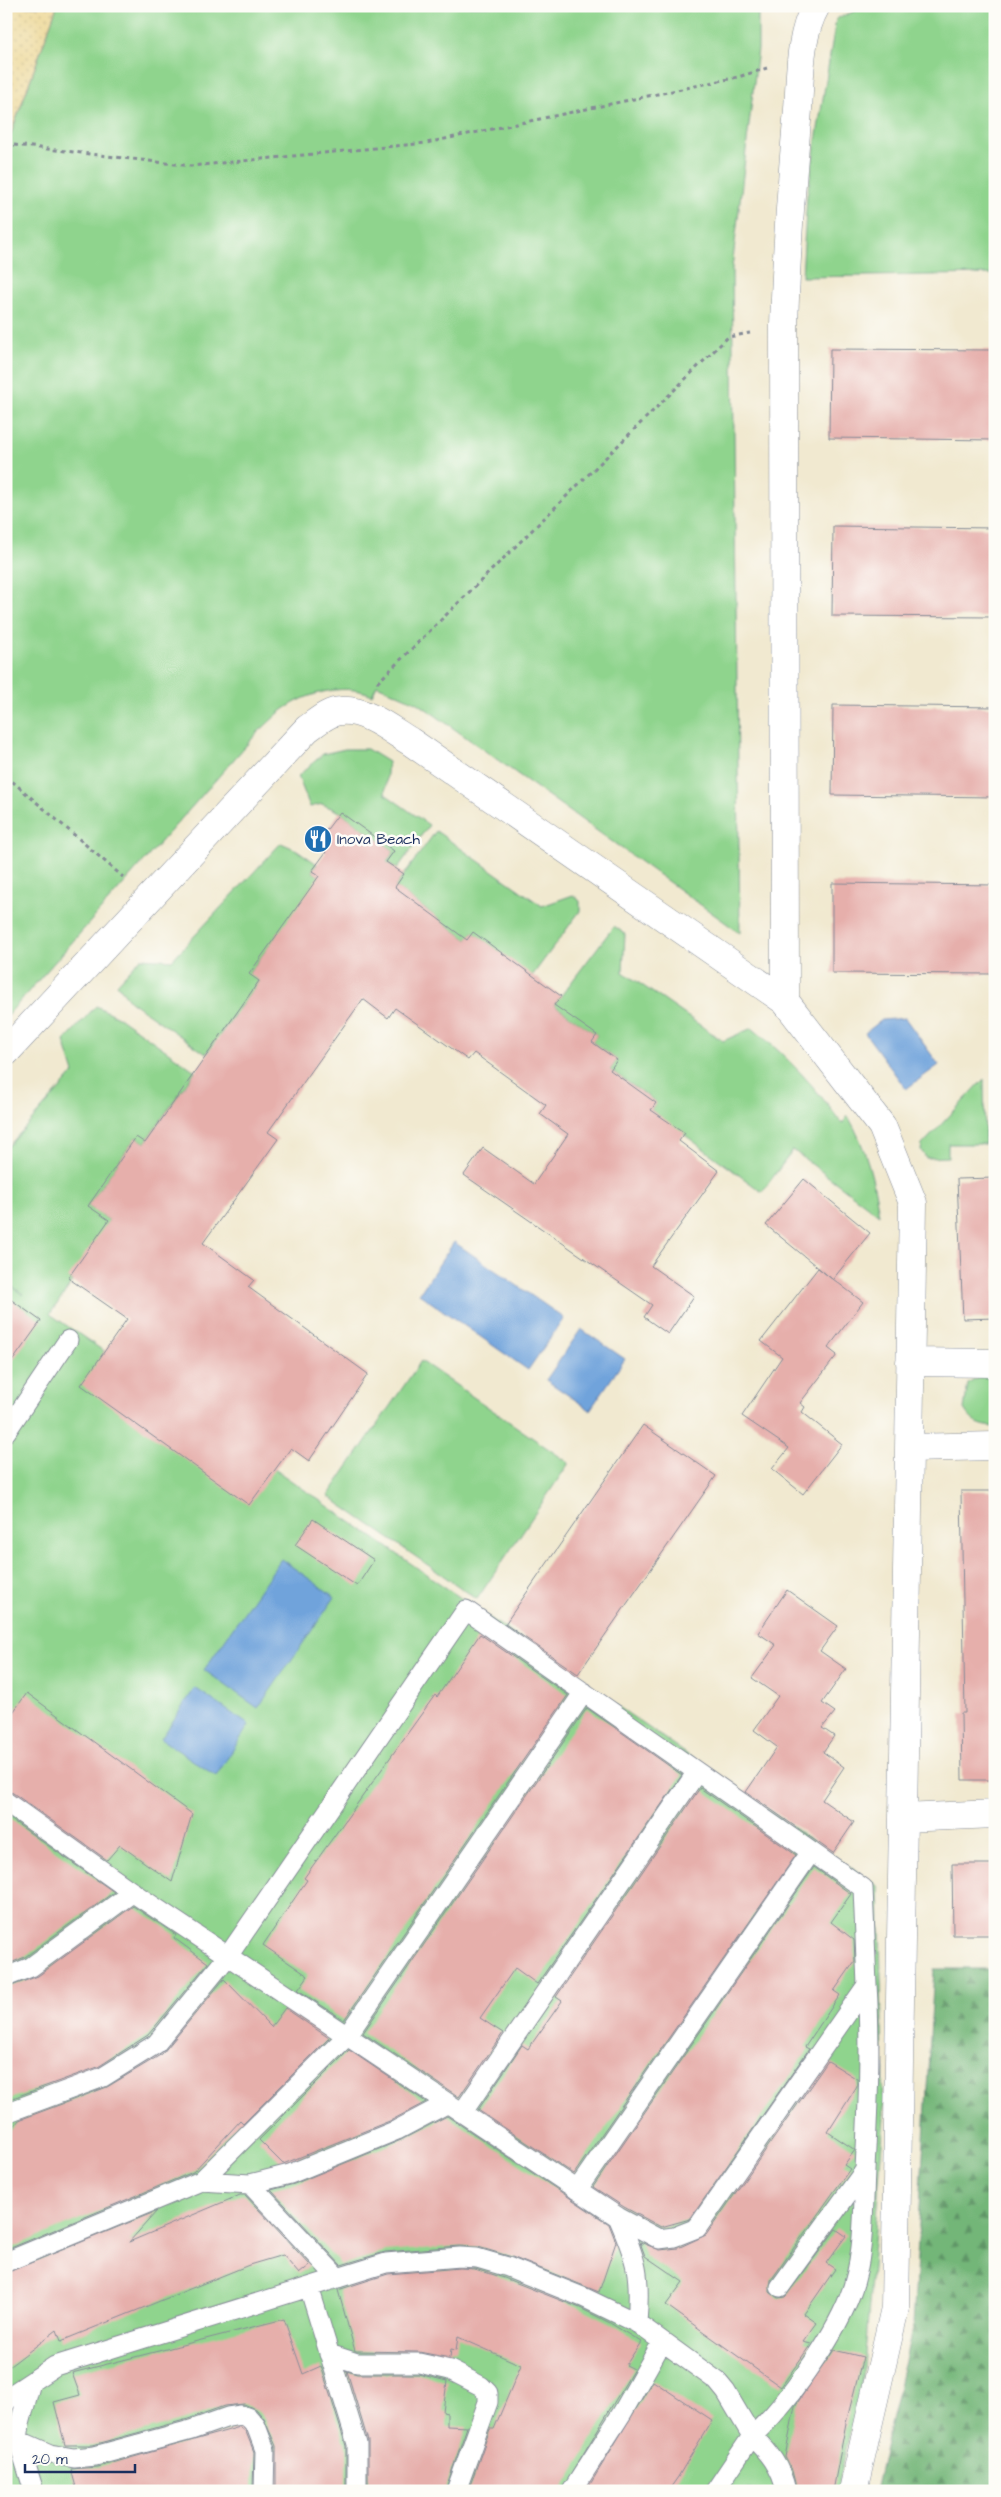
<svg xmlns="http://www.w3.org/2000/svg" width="1001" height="2497" font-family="'Architects Daughter',sans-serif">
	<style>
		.green { fill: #8fd48d; stroke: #558276 }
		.forest { fill: url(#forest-firs); stroke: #47726b }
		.sand { fill: url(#sand-dots); stroke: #84847e }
		.water { fill: #6fa3db; stroke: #45699c }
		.building { fill: #e6afab }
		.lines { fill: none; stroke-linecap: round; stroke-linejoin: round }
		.service-casing { stroke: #868c97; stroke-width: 21 }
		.minor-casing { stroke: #868c97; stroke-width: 29 }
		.path { stroke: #868c97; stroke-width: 3; stroke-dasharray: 4 4; stroke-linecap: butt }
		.service { stroke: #fff; stroke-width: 19 }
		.minor { stroke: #fff; stroke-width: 28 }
		.labels { text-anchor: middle; stroke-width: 5; stroke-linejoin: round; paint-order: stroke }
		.poi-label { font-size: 15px; fill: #1b2f5e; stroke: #fdfcf7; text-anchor: start }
	</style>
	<defs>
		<pattern id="forest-firs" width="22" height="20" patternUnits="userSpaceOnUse" patternTransform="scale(1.25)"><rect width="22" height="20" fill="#73b678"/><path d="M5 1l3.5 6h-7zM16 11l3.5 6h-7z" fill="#5e9466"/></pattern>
		<pattern id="sand-dots" width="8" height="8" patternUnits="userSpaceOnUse" patternTransform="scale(1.25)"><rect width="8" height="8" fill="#eeda9e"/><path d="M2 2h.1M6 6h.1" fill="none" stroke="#ccbb8a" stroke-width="1.8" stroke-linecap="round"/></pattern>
	</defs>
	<rect width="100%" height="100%" fill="#fdfcf7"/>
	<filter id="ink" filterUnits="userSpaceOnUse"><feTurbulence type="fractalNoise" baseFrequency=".02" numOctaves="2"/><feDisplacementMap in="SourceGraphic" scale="10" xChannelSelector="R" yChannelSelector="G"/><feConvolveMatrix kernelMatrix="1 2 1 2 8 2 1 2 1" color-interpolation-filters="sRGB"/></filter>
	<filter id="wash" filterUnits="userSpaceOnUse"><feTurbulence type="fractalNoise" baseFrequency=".0096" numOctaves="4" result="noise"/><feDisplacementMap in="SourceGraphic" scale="20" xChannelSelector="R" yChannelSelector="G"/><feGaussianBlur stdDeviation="1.12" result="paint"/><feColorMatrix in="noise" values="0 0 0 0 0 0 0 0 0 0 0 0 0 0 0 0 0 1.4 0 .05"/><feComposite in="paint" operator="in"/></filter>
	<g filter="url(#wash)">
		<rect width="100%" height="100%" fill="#f1e9d0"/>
		<path class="green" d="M57,6H758V49L732,268L740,933L418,703L377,685L372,695C347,683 311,692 289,706C278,712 268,724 258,732L6,1017V148Z
			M867,6H995V274L802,277L807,196L836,19Z
			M345,749H367L388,762L385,794L429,825L397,869L387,862L394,851L340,812L322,804L310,807L298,776L323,754Z
			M436,831L542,906L573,895L580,901V911L532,976L473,932L467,940L395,887Z
			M281,843L297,850L317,864L312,871L329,883L295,911L249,973L259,981L206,1054L130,1001L117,984L141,958L172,960Z
			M614,926L625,934L623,972L723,1041L752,1028C789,1058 814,1085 842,1124L848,1116C866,1147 874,1180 879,1215L793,1150L762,1192L651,1110L656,1102L610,1070L617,1060L592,1042L597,1035L554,1005Z
			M96,1006L120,1018L195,1071L145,1143L136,1137L88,1206L109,1220L73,1281L50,1314L879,1887L884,2118L864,2367L837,2491H6V1283L24,1295L6,1282V1149L74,1073L64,1041Z
			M984,1079L985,1144H948V1157L926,1158L921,1150L922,1145Z
			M421,1361L569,1463L477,1599L328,1496Z
			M979,1377H995V1427C979,1426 972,1422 964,1409L968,1384Z"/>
		<path class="forest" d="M934,1969H995V2491H875L913,2325Z"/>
		<path class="sand" d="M6,6H57L6,147Z"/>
		<path class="water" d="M905,1018L939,1065L906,1089L865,1033L882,1020Z
			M454,1242L564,1318L528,1370L419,1294Z
			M581,1329L625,1359L590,1410L546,1380Z
			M281,1559L335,1597L258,1708L204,1670Z
			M195,1688L249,1725L216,1776L161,1739Z"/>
		<g id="blocks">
			<path class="building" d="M830,349L995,350V440L829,438Z
				M833,526L995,528V617L832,616Z
				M833,705L995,707V797L832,795Z
				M340,812L394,851L386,862L404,874L395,887L467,940L473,932L561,996L554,1005L597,1035L592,1042L617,1060L610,1070L656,1103L651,1110L685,1133L679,1141L719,1171L651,1266L694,1296L668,1334L644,1317L652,1305L464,1175L483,1148L534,1184L568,1134L540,1114L546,1105L474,1053L468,1060L395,1008L388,1018L363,999L268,1132L278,1139L203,1243L254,1280L248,1287L368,1374L309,1461L291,1448L249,1505L81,1385L127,1319L68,1278L109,1220L88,1206L136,1137L145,1143L259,981L249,974L319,876L312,871L326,852L316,844Z
				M832,883L995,885V974L832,973Z
				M995,1178V1318L963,1319L957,1179Z
				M804,1179L870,1233L833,1279L863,1302L828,1348L837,1355L800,1403L805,1407L802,1412L842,1444L803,1494L772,1469L789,1448L742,1416L782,1357L761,1341L818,1268L832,1279L766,1225Z
				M6,1296L41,1321L6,1370Z
				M643,1425L716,1476L578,1674L505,1624Z
				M961,1491H995V1780H962L961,1713H965Z
				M313,1519L374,1560L357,1586L295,1545Z
				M787,1590L838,1626L820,1651L846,1669L822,1703L835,1712L822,1728L834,1736L823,1752L844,1767L822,1800L854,1822L833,1853L746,1792L777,1747L754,1730L778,1696L752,1678L776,1645L758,1633Z
				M480,1634L568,1695L344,2020L298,1990L308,1976L263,1945L307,1880L304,1878L435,1695L437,1697Z
				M27,1693L192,1814L172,1882L120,1845L107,1860L13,1793L6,1791V1722Z
				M587,1708L682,1775L537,1984L515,1968L480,2018L503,2033L459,2097L363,2033Z
				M700,1788L796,1855L574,2174L478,2110L522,2045L528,2049L562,2001L556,1997Z
				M6,1816L114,1892L25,1957L6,1965Z
				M952,1864H995V1935H953Z
				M814,1867L851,1894L831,1922L854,1940L855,1961L834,1991L840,1995L805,2047L809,2049L690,2219L661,2227L624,2207L593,2187Z
				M133,1906L176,1935L174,1938L208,1963L148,2035L98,2067L10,2099L6,2096V1988L38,1976Z
				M224,1979L271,2027L285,2008L329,2038L243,2124L240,2121L193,2172L6,2250V2136L19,2120L107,2087L162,2054Z
				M349,2050L426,2102L392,2120L283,2164L259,2140Z
				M828,2061L857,2079V2086L828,2132L855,2150L844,2165L850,2169L771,2280L770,2292L778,2298L785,2297L836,2229L846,2236L826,2263L835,2269L804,2314L817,2323L803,2342L811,2344L781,2387L666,2305L683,2282L645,2256L640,2242L660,2250L678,2248L706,2235Z
				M447,2116L609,2224L616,2242L599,2292L512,2257L478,2247L459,2246L385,2252L341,2265L271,2190L294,2184L401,2140Z
				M240,2195H245L310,2265L299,2274L283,2255L249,2265L61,2341L57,2330L6,2369V2273L157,2211L129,2242Z
				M460,2268L475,2269L504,2278L580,2308L610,2323L641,2342L626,2365L634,2369L561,2491H468L490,2429H494L521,2365L458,2337L456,2350L451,2349L450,2358L419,2352L355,2351L338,2290L388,2274Z
				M284,2319L303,2374L321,2366L346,2446V2491H276V2446L264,2419L257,2410L244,2404L224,2406L188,2419L93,2445H65L54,2402L80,2395L72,2373Z
				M834,2350L863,2357L846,2423L833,2491H797L792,2471L785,2457L795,2406Z
				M347,2371L357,2374H418L447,2381L443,2412L447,2413V2426L467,2427L445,2491H368V2441Z
				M653,2381L712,2420L678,2477L668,2491H586Z
				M240,2427L246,2432L254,2452L253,2488L237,2491H77L71,2469L98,2467Z"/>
		</g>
	</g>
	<g filter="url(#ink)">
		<use href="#blocks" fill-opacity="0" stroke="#868c97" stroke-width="1"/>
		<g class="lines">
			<defs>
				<path id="service" d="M6,1432L68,1340
					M6,1802L138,1896L618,2217C637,2261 641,2275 637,2323
					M6,1977L31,1967L133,1892
					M6,2113L103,2077L156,2044L228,1956L466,1610L863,1888L867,1985L697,2228L674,2237L659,2239L618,2217
					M462,2113L697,1772
					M201,2181L250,2184L290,2174L397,2130L448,2103
					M250,2184L338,2278
					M577,2190L811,1852
					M6,2262L201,2181L347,2036L584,1692
					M309,2287L357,2444V2491
					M780,2287L865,2170
					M329,2354L357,2363H419L450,2370L481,2386L488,2393V2402L456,2491
					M31,2382L20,2424L18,2440L34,2491
					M6,2402L11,2395L55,2366L386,2263L460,2257L477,2258L508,2267L585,2298L637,2323L717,2381L726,2392L752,2436L715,2491
					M6,2443L18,2440L50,2454L74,2458L95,2456L191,2430L228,2417L241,2415L249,2418L256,2426L265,2450L264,2491
					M572,2491L622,2413L662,2342
					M786,2491C781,2467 769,2452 752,2436C786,2406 832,2340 849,2298C865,2259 863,2211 865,2170C868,2108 871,2048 867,1985"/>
				<path id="minor" d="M785,1001L784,326C786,257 791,189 797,121C801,84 797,39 816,6
					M6,1052L307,729C317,722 329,711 341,711C366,709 391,730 411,742L785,1001L882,1126L913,1203L895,2308L853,2491
					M910,1362L995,1363
					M909,1448L995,1446
					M903,1818L995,1814"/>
			</defs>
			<use href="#service" class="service-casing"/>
			<use href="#minor" class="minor-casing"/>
			<path class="path" d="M6,144L191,166L426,143L738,77L767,68
				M377,683L728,337L750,333
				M6,776L123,877"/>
			<use href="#service" class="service"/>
			<use href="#minor" class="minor"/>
		</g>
	</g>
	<defs>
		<symbol id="restaurant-disc" viewBox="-11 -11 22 22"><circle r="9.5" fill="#1f6fb2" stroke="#fdfcf7"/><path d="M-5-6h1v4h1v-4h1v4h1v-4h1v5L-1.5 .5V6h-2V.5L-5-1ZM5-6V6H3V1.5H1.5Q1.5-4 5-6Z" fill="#fff"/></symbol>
	</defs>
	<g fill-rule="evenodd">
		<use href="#restaurant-disc" x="302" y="823" width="32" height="32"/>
	</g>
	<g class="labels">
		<g class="poi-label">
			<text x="337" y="844">Inova Beach</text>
		</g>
	</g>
	<rect width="1001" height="2497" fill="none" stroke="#fdfcf7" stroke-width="25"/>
	<path d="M25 2464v8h110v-8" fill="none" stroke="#1b2f5e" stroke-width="2.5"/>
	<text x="32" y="2464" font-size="15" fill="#1b2f5e" stroke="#fdfcf7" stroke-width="4" paint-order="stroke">20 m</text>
</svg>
